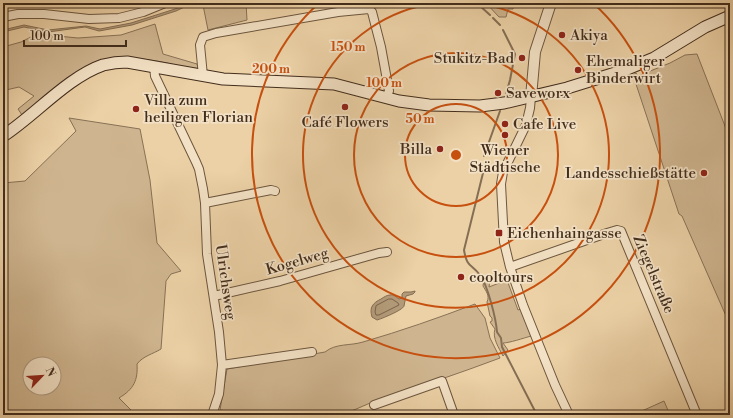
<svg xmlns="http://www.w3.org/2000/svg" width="733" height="418" font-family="'Libre Bodoni',serif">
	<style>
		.green { fill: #cfb58f; stroke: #887156; fill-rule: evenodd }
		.water { fill: #b29977; stroke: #856e53 }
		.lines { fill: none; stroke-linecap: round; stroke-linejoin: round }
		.shore { stroke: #7a634a; stroke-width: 1 }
		.stream { stroke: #856e53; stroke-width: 2 }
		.minor-casing { stroke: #6c563e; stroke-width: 10 }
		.tertiary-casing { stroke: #6c563e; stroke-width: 12 }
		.secondary-casing { stroke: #422d1c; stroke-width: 13 }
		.minor { stroke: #f3e1c5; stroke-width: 8 }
		.tertiary { stroke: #f3e1c5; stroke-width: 10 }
		.secondary { stroke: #f3e1c5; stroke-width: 11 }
		.ring { fill: none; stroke: #c7500f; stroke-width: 2 }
		.poi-dot { fill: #8f2418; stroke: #f3e1c5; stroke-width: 1.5 }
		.labels { text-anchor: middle; stroke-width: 3.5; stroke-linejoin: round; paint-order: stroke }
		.poi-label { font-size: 15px; fill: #422d1c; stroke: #f3e1c5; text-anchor: start }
		.street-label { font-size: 15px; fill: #422d1c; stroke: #f3e1c5 }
		.centre { fill: #c7500f; stroke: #f3e1c5; stroke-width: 2 }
		.ring-label { font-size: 12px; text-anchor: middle; font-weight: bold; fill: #c7500f; stroke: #f3e1c5; stroke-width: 3.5; stroke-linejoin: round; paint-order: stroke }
	</style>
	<rect width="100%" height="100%" fill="#ecd1a6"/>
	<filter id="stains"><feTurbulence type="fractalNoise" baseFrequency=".005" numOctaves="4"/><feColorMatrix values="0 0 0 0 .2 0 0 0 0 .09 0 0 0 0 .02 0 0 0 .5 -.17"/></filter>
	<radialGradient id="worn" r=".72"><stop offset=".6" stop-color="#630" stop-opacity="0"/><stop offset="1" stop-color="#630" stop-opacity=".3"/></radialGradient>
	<path class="green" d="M207,3H246L247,20L208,30L203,5Z
		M486,3H514L513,9H508L506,17H499Z
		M155,24L163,54L197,64L199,71C172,64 144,56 116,59L24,118L18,109L34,96L19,87L6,90L3,87V47L21,42L37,34L78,38L121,35Z
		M697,54L730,139V325L682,216L679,214L633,75L636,73L638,76L670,63L685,55Z
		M69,118L140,129L150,180L157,243L181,271L171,274L166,281L161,349C153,354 143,356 137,364C138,380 134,389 119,398L136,415H3V183L25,181L76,131ZM30,364H54V388H30Z
		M487,277L490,280L489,287L507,280L518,310L521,309L531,336C524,338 509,343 503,343L508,350L503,356C499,348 492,338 495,329L490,322L492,321V318L490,316L487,302C490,296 486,291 483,286L484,279Z
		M475,304L485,318L490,338L500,358C460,373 419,387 378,400C364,405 352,412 338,415H245L244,413L220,410L227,369L325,352C336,343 350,346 363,342C401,331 438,318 475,304Z
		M664,401L670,415H633Z"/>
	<path class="water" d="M188,3H193L176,11L132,25L99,31L85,27L48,32L24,27L3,32V30L24,25L48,30L86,26L100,29L131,23L175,9Z
		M415,291V292L413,294L406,296C405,299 405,303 404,306C403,310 381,319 377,320L372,317C369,307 373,303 381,299C384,297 387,295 390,295C394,294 396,297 399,299L402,298V294L404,292H411Z"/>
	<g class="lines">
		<path class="shore" d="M389,299H392L398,303L399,305L379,315H376L375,312L376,306Z"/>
		<path class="stream" d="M479,5L490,15
			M493,18L500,25
			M503,30L515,54L510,80L506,94
			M484,156L500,111
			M484,169L464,250C467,268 471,263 480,275C488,286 496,319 497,332L501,338L502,347L537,415"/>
		<defs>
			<path id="minor" d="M3,17L18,14H44L89,19L119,18L143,12L165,3
				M154,67L155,76L196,162L199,169L203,189L205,203L207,254L219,332L222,365L219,394L212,415
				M203,76L200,45L203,37L216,33L338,12L369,9L372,12L381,47L389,91L386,98
				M531,97L530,108L526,125L503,172L501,184L504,242L510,267L523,305L555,385L569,415
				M205,203L271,190L275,191
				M510,267L607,233L617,230L621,231L697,415
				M214,296L280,281L379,253L387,252
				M222,365L312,352
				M374,405L442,381L454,415"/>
			<path id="tertiary" d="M531,97L535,52L551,3"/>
			<path id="secondary" d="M3,136C34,116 68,77 103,65C111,63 119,62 127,62L223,79L334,84L399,101L429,105L480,106L504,103L567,88L625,70L654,58L705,27L730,16"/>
		</defs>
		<use href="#minor" class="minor-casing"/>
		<use href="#tertiary" class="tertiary-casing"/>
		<use href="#secondary" class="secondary-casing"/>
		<use href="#minor" class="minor"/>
		<use href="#tertiary" class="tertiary"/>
		<use href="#secondary" class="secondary"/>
	</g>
	<g class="ring">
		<circle cx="456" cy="155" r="51"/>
		<circle cx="456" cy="155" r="102"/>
		<path d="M475 3A153 153 0 1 1 437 3"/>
		<path d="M593 3A204 204 0 1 1 319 3"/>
	</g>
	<g class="poi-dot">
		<circle cx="562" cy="35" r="4"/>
		<circle cx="522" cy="58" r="4"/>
		<circle cx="578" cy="70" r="4"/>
		<circle cx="498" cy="93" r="4"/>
		<circle cx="345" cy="107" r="4"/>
		<circle cx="136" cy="109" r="4"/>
		<circle cx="505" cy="124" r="4"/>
		<circle cx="505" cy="135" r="4"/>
		<circle cx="440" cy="149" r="4"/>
		<circle cx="704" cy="173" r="4"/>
		<rect x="495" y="229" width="8" height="8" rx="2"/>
		<circle cx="461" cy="277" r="4"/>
	</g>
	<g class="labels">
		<g class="poi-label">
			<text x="570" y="40">Akiya</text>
			<text x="514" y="63" text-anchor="end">Stukitz-Bad</text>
			<text x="586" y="66">Ehemaliger<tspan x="586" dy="17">Binderwirt</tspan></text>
			<text x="506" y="98">Saveworx</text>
			<text x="144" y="105">Villa zum<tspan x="144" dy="17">heiligen Florian</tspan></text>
			<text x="345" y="127" text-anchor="middle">Café Flowers</text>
			<text x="513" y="129">Cafe Live</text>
			<text x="432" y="154" text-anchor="end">Billa</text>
			<text x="505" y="155" text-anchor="middle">Wiener<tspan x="505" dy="17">Städtische</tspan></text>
			<text x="696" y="178" text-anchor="end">Landesschießstätte</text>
			<text x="507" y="238">Eichenhaingasse</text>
			<text x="469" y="282">cooltours</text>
		</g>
		<g class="street-label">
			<text transform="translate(297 261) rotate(-16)" y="5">Kogelweg</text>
			<text transform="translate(654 274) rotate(67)" y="5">Ziegelstraße</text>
			<text transform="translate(226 282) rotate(82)" y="5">Ulrichsweg</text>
		</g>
	</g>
	<circle cx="456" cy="155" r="6" class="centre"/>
	<g class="ring-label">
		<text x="348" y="51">150 m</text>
		<text x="271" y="73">200 m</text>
		<text x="384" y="87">100 m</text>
		<text x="420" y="123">50 m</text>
	</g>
	<rect width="733" height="418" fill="none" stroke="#ecd1a6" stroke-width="16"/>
	<rect x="4" y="4" width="725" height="410" fill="none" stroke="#422d1c" stroke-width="2"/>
	<rect x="8" y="8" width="717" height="402" fill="none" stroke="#422d1c"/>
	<g transform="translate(42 376) rotate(65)"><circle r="19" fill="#f3e1c5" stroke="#ac9981"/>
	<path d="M0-3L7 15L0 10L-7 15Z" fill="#8f2418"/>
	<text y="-6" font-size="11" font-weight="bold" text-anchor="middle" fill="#422d1c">N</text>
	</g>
	<path d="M24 40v6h102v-6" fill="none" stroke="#422d1c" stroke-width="2"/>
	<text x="30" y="40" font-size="12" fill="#422d1c" stroke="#f3e1c5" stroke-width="3" paint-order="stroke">100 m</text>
	<rect width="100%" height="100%" filter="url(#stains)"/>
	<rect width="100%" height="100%" fill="url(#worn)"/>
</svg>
